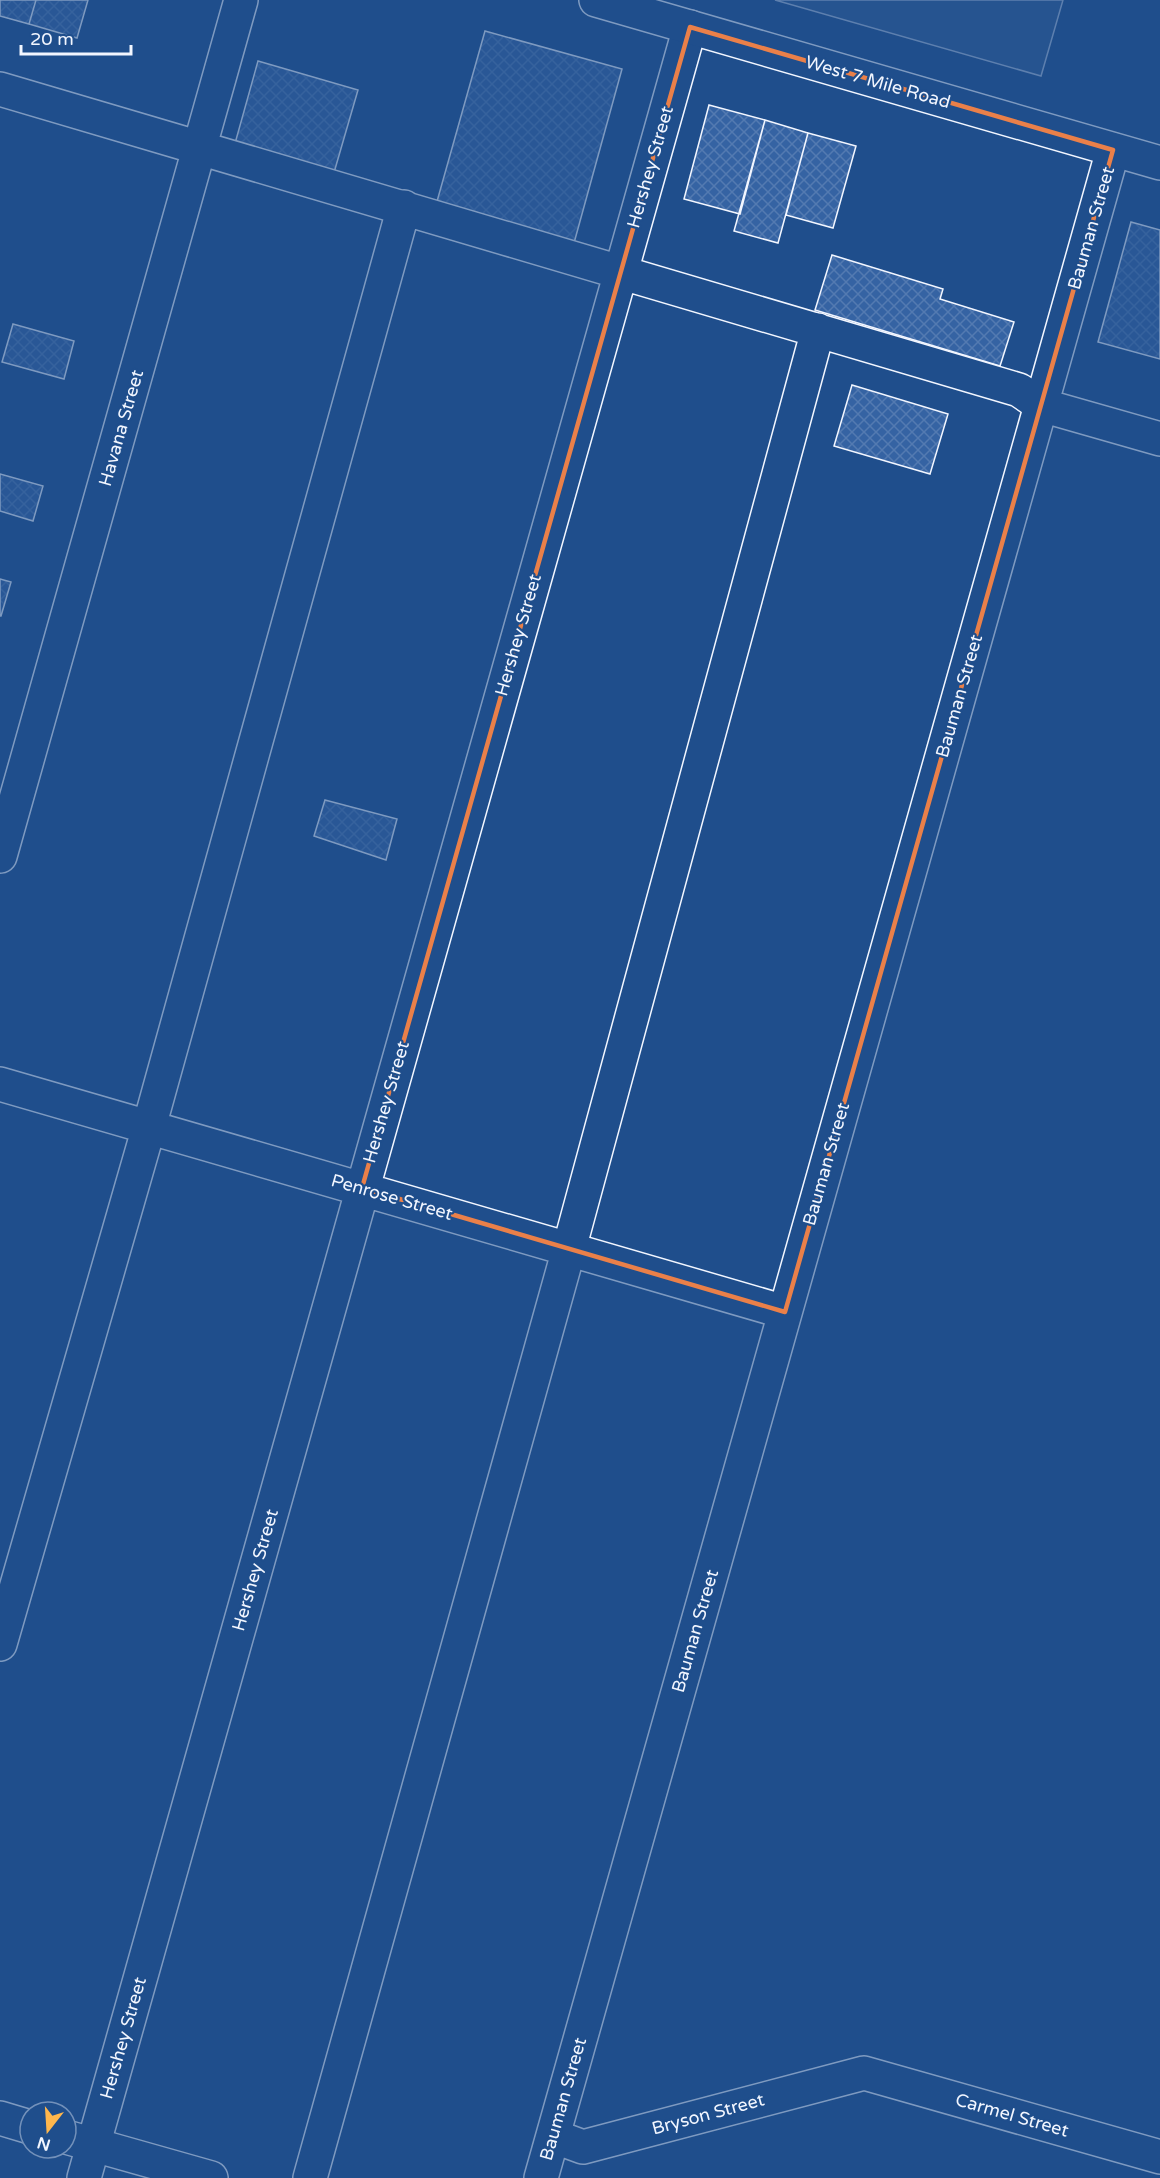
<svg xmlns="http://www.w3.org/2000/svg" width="1160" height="2178" font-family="'Varela Round',sans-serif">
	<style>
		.parking { fill: #305b95; stroke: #a8bbd7; stroke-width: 1.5 }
		.building { fill: url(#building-cross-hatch); stroke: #f2f6ff; stroke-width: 1.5 }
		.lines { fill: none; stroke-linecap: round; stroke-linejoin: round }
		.minor-casing { stroke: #f2f6ff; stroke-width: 36 }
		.major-casing { stroke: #f2f6ff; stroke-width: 36 }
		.minor { stroke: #1f4e8c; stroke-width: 33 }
		.major { stroke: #1f4e8c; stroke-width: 33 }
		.marked { fill: none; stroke: #ea8049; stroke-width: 4.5; stroke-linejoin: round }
		.labels { text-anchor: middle; stroke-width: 4.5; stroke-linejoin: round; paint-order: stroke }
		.street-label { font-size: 18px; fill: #f2f6ff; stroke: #1f4e8c }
	</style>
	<defs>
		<pattern id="building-cross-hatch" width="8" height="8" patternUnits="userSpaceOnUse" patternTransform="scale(1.5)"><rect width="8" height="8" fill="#3563a3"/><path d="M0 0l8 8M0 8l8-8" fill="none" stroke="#537ab1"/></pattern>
	</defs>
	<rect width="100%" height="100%" fill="#1f4e8c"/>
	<path class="parking" d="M775,0H1063L1041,76Z"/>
	<path class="building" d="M0,0H36L29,24L0,16Z
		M36,0H88L77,38L29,24Z
		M485,31L622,69L574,243L436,205Z
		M258,61L358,90L333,176L234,147Z
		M709,105L765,120L740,214L684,199Z
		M765,120L808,133L778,243L734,231Z
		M808,133L856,146L833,228L786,215Z
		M1131,222L1160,230V359L1098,342Z
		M832,255L943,289L940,299L1014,322L1000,366L815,310Z
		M13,324L74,341L64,379L2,362Z
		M852,385L948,414L930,474L834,446Z
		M0,474L43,486L33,521L0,511Z
		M0,579L11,582L1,616H0Z
		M325,800L397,819L386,860L314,836Z"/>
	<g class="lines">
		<defs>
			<path id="minor" d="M0,89L1019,390L1041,405L1160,439
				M0,856L241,0
				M0,1084L785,1312
				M0,1644L149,1127L404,207
				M0,2118L30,2127
				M553,2136L583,2147L864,2073L1160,2157
				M66,2137L211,2178
				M84,2178L690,27
				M310,2178L569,1249L818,330
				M541,2178L1113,150"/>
			<path id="major" d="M596,0L1160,163"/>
		</defs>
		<use href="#minor" class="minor-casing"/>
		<use href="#major" class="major-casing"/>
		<use href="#minor" class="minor"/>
		<use href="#major" class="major"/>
	</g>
	<path d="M0 0H1160V2178H0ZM690,27L1113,150L785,1312L362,1188Z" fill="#1f4e8c" fill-opacity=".55" fill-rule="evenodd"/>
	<path class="marked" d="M690,27L1113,150L785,1312L362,1188Z"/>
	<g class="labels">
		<g class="street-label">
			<text transform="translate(878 82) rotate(16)" y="6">West 7 Mile Road</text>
			<text transform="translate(650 167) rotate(-74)" y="6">Hershey Street</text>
			<text transform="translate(1091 228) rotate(-74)" y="6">Bauman Street</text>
			<text transform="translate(121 428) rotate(-74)" y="6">Havana Street</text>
			<text transform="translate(518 635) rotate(-74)" y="6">Hershey Street</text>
			<text transform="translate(959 696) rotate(-74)" y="6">Bauman Street</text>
			<text transform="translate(386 1102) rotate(-74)" y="6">Hershey Street</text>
			<text transform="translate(826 1164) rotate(-74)" y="6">Bauman Street</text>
			<text transform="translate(392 1197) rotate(16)" y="6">Penrose Street</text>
			<text transform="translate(255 1570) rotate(-74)" y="6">Hershey Street</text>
			<text transform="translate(695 1631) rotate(-74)" y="6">Bauman Street</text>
			<text transform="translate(123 2038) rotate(-74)" y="6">Hershey Street</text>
			<text transform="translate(563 2099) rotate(-74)" y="6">Bauman Street</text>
			<text transform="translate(708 2114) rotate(-15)" y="6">Bryson Street</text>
			<text transform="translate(1012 2115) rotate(16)" y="6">Carmel Street</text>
		</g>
	</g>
	<g transform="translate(48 2130) rotate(197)"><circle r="28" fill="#1f4e8c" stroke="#7391ba" stroke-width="1.5"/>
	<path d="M0-4.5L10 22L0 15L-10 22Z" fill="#ffb74d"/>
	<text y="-9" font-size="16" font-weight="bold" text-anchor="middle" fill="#f2f6ff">N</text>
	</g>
	<path d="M21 45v9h110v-9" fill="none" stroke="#f2f6ff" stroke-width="3"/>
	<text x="30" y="45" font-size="18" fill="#f2f6ff" stroke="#1f4e8c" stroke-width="4.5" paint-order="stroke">20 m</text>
</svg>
